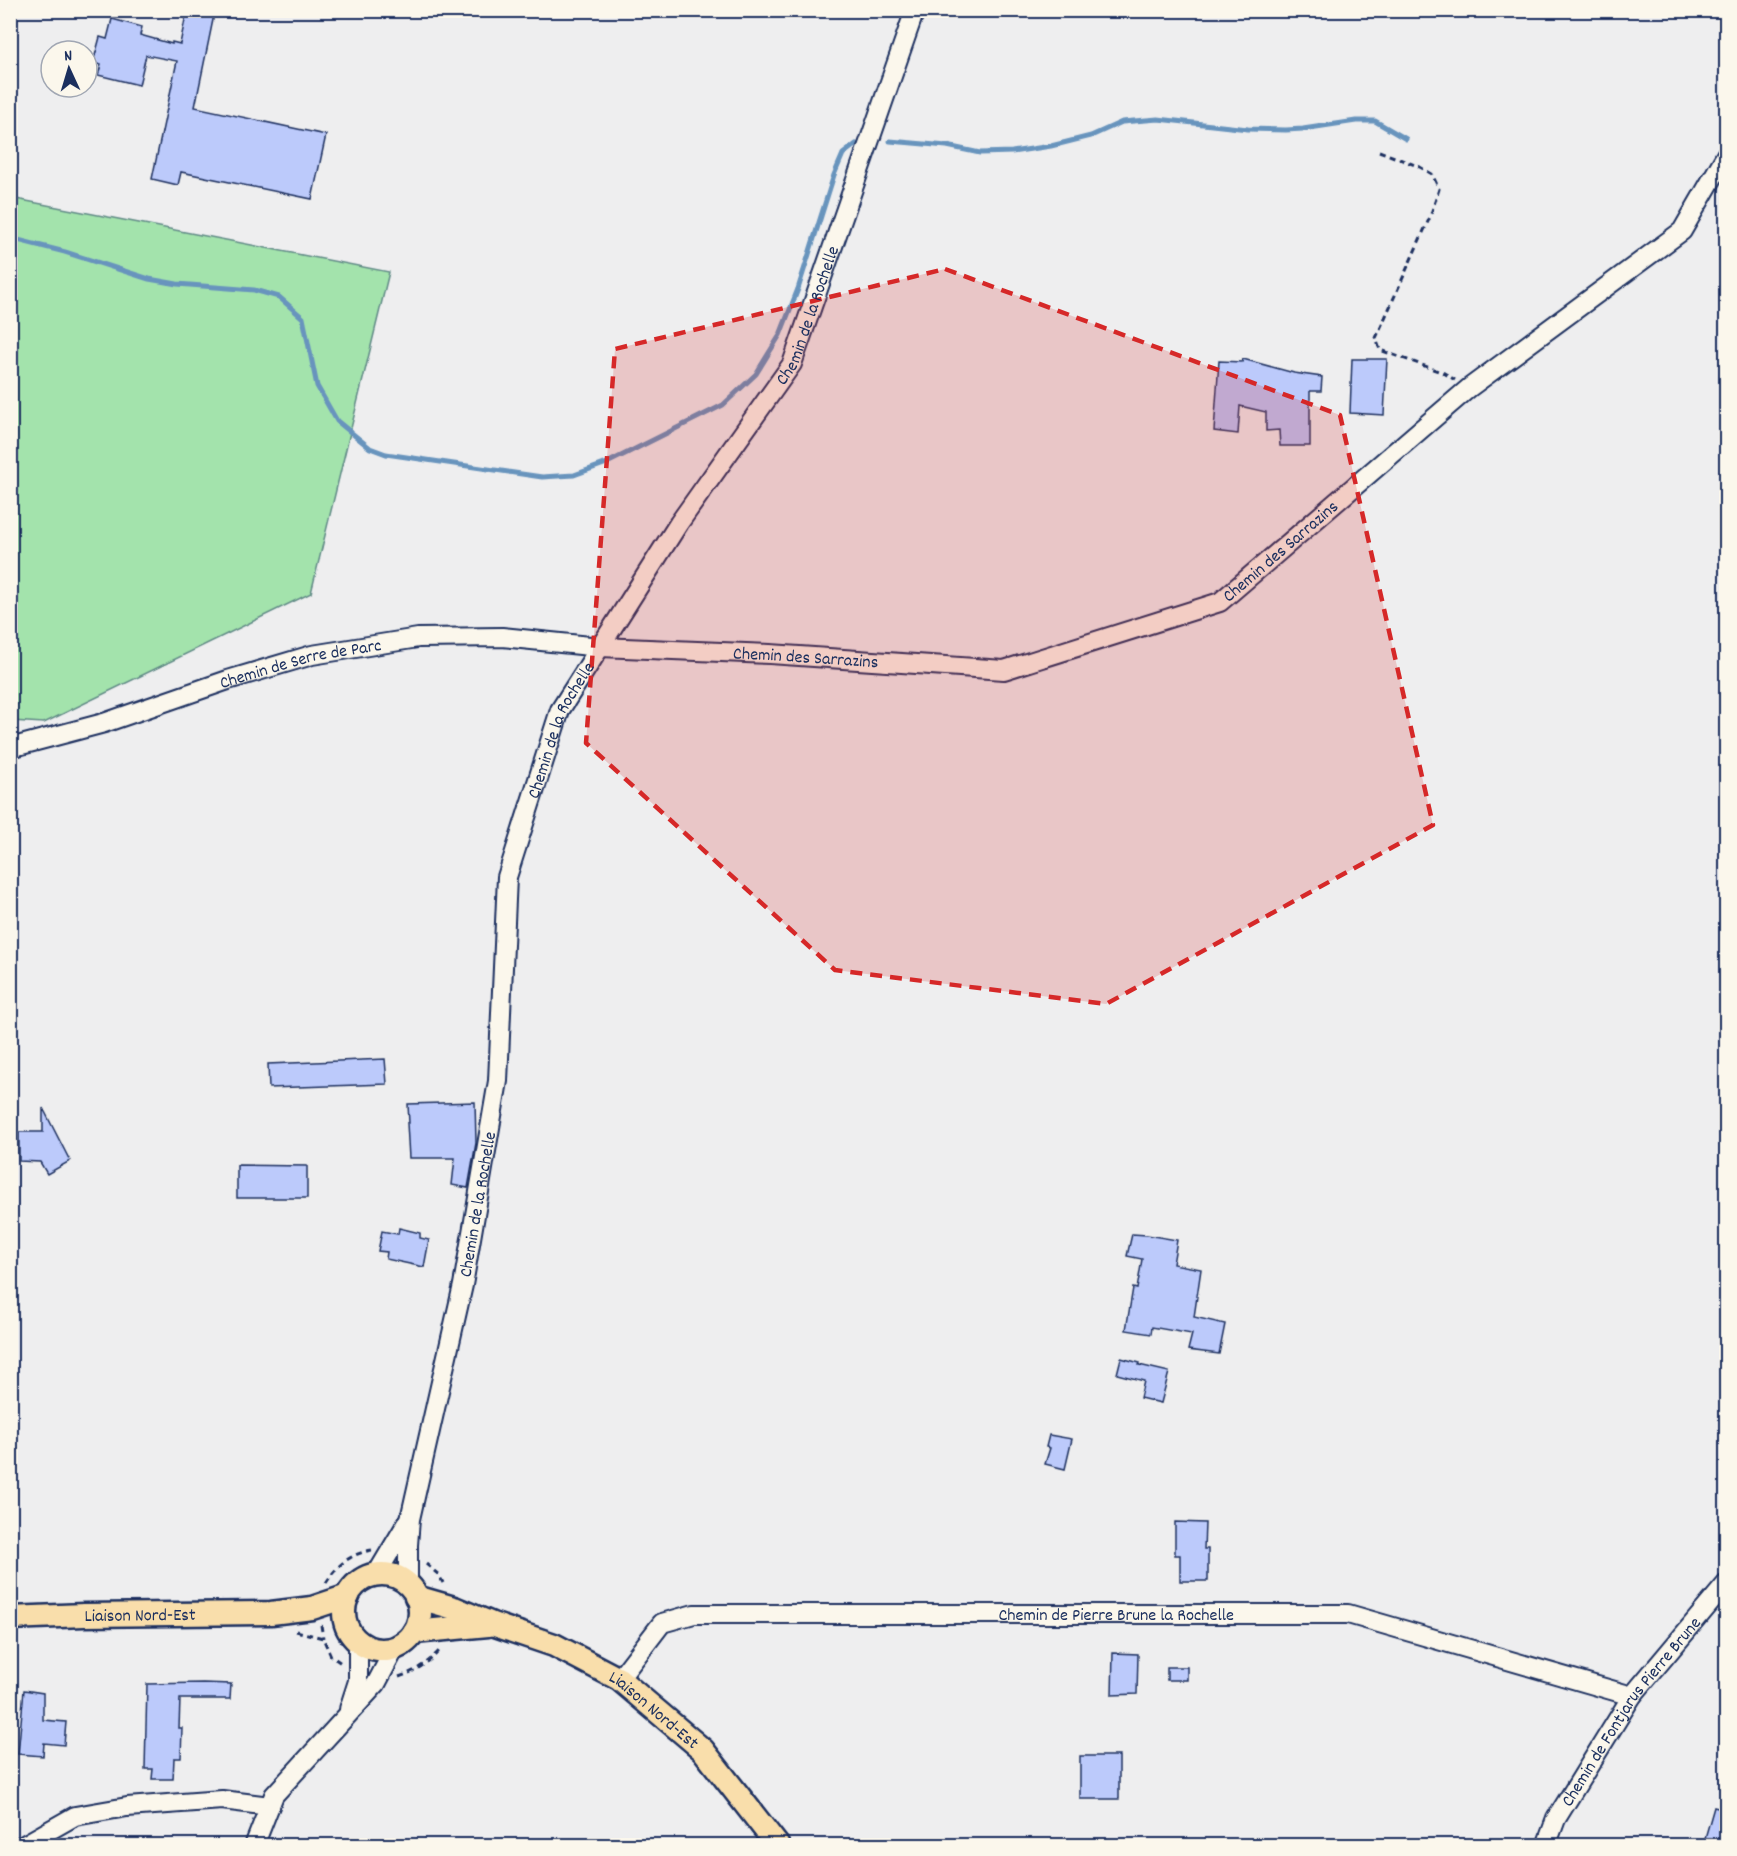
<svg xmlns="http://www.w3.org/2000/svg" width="1737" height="1856" font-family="Dekko,sans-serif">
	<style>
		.green { fill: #a3e3ac; stroke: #5f8985; stroke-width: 1.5 }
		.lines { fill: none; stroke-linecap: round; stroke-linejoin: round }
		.stream { stroke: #6894bd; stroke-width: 5 }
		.building { fill: #bccafb; stroke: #1b2f5e; stroke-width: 1.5 }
		.minor-casing { stroke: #1b2f5e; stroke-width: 22 }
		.major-casing { stroke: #1b2f5e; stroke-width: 27 }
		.path { stroke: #1b2f5e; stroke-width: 3; stroke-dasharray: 6 4.5; stroke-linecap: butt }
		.minor { stroke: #fbf7ec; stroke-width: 18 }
		.major { stroke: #f9deab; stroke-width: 22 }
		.marked { fill: #d62828; fill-opacity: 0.2; stroke: #d62828; stroke-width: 4.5; stroke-dasharray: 12 8; stroke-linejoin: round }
		.labels { text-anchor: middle; stroke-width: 4.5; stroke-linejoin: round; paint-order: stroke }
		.street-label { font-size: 18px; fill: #1b2f5e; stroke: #fbf7ec }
	</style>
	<rect width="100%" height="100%" fill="#eeeeef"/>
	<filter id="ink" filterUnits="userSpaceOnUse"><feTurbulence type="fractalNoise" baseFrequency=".0167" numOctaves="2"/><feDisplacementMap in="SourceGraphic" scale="12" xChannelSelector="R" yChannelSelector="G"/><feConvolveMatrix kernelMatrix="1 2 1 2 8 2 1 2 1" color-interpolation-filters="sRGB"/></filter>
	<g filter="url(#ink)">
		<path class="green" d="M11,198L389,272L311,593L44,723L11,721Z"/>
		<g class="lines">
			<path class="stream" d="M890,141L947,146L980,153L1012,152L1051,146L1091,136L1122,122L1158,119L1248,129L1286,130L1303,129L1356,121H1375L1406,139
				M10,238L65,252L149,279L177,284L254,290L279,297L303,318L317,386L337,421L370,448L386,454L542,477L574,475L607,463L723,405L756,374L780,335L798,289L834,175L843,154L856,144"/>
		</g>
		<path class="building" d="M187,10H215L195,107L326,135L312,199L181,172L178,185L152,179L177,61L146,55L139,85L98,75L101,65L93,63L100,37L107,39L112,19L142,27L140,35L172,44V42L180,44Z
			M1243,359L1294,373L1322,377L1321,391H1310V446H1280L1279,430L1266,431V412L1240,406L1238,434L1214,431L1219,361L1242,362Z
			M1352,359H1387L1384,415L1350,413Z
			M385,1059L387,1084L269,1088L268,1064Z
			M475,1102L476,1143L468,1188L452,1185L455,1158H409L407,1123H409L408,1104Z
			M43,1108L70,1161L47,1174L40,1162L19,1161V1132H43Z
			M237,1165L307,1166V1198H237Z
			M399,1228L420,1233V1238L429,1240L424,1267L386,1259L387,1252L378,1251L382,1231L398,1234Z
			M1132,1234L1147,1235L1177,1240L1173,1264L1201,1269L1194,1317L1225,1324L1219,1354L1188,1350L1192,1334L1152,1327L1151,1334L1126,1330L1133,1288L1137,1289L1142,1259L1127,1256Z
			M1121,1358L1140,1363L1139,1365L1169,1372L1161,1403L1140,1398L1144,1381L1117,1374Z
			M1049,1435L1072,1439L1065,1469L1045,1464L1050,1448L1046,1447Z
			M1175,1522L1205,1523L1204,1549H1208V1581H1180V1555H1175Z
			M1113,1653L1138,1654L1137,1694L1112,1695Z
			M1167,1667H1187V1680H1167Z
			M203,1683L231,1684L230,1699H180L179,1728H182L181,1758H174L173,1779H152L153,1769H145L147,1684Z
			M24,1690L43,1693V1720L66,1722L64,1745L44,1743L43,1756L18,1754Z
			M1080,1756H1119V1799H1080Z
			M1714,1807L1726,1810V1845H1703Z"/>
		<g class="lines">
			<defs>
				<g id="minor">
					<path id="s1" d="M10,748L104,723L228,680L312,655L418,638L502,637L600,647L770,654L1004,670L1220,602L1469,388L1682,231L1726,155"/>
					<path d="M376,1575L407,1523"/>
					<path id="s2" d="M408,1585V1545L410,1519L463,1285L498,1081L507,877L560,710L679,523L792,364L915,10"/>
					<path id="s3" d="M619,1679L662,1623L694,1614H1348L1632,1696"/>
					<path d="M349,1709L358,1681V1641"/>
					<path d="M22,1846L75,1816L127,1807L222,1800L270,1806"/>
					<path d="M254,1846L274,1795L376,1684L395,1648"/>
					<path id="s4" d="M1546,1846L1556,1819L1632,1696L1726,1584"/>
				</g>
				<g id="major">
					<circle cx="382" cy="1612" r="38"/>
					<path id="s5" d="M416,1597L454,1608L492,1624L554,1645L619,1679L703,1750L778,1846"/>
					<path id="s6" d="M10,1618L84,1615L271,1613L312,1608L348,1596"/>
					<path d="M414,1632L488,1625"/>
				</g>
			</defs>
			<use href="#minor" class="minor-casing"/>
			<use href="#major" class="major-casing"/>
			<path class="path" d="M1379,151L1420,167L1432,174L1439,189L1430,217L1376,338L1380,350L1444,373L1455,380
				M426,1564L439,1575L443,1583
				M326,1583C337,1565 350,1554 372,1550
				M321,1625L323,1638
				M296,1631L323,1638L331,1656L341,1663
				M399,1677C416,1671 427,1664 440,1650"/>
			<use href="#minor" class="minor"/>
			<use href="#major" class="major"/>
		</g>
	</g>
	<path class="marked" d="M945,269L1340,415L1433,825L1106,1004L835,970L586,743L615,349Z"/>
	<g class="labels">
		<g class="street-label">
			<text dy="6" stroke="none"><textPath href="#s2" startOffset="1360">Chemin de la Rochelle</textPath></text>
			<text dy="6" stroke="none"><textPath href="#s1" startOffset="1316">Chemin des Sarrazins</textPath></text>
			<text dy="6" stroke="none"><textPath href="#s1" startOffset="812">Chemin des Sarrazins</textPath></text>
			<text dy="6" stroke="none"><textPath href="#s1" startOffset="303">Chemin de Serre de Parc</textPath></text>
			<text dy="6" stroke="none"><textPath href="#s2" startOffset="874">Chemin de la Rochelle</textPath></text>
			<text dy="6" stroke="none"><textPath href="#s2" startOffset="388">Chemin de la Rochelle</textPath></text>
			<text dy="6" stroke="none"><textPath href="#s6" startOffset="130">Liaison Nord-Est</textPath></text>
			<text dy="6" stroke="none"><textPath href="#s3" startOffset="526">Chemin de Pierre Brune la Rochelle</textPath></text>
			<text dy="6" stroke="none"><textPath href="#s5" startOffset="266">Liaison Nord-Est</textPath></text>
			<text dy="6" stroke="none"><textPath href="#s4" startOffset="160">Chemin de Fontjarus Pierre Brune</textPath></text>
		</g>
	</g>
	<rect width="1737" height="1856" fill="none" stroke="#fbf7ec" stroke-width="36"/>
	<rect x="18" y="18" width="1701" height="1820" fill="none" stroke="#1b2f5e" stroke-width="2" filter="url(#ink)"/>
	<g transform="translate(69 69) rotate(356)"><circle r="28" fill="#fbf7ec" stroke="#a1a7b3" stroke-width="1.5"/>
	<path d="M0-4.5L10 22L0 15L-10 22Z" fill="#1b2f5e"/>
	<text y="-9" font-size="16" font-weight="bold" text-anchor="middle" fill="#1b2f5e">N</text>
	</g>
</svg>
